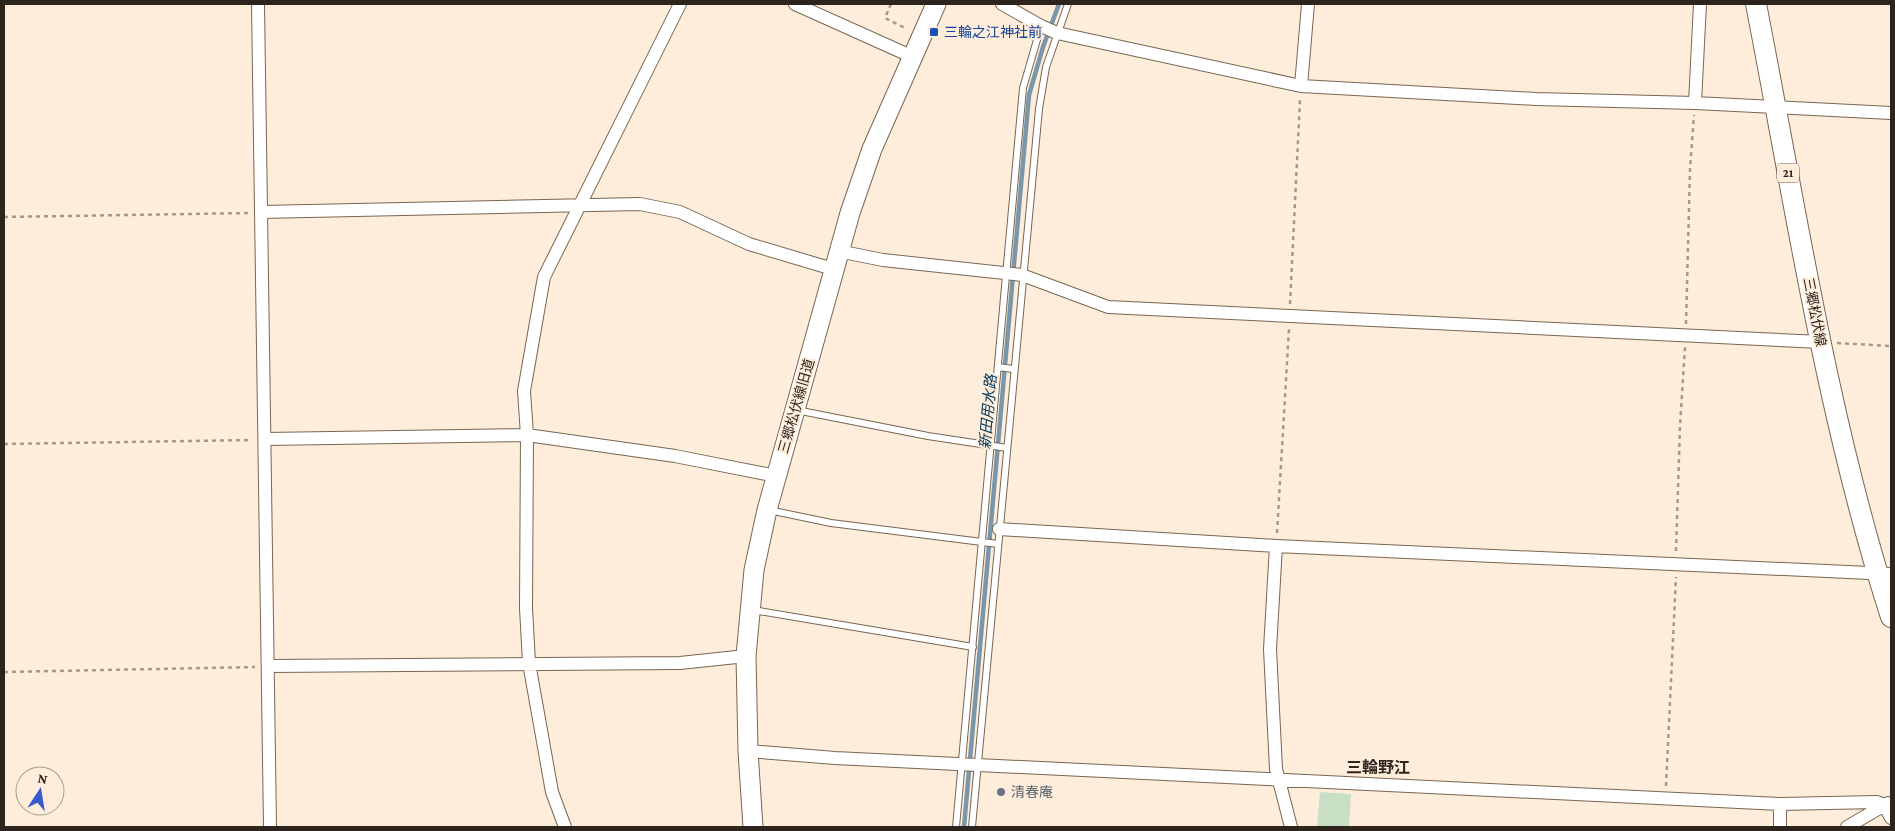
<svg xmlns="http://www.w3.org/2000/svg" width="1895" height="831" font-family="'Crimson Pro','Noto Sans JP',serif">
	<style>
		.green { fill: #c8dec5 }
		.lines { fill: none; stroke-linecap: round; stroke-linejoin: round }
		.stream { stroke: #7a96ab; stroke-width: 4.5 }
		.lane-casing { stroke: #786652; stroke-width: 8 }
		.street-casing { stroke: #786652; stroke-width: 14 }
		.secondary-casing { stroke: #786652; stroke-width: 21 }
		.primary-casing { stroke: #786652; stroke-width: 22 }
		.path { stroke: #a5988a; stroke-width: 2.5; stroke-dasharray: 4 4; stroke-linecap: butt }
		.lane { stroke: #fff; stroke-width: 6 }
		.street { stroke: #fff; stroke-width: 12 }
		.secondary { stroke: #fff; stroke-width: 19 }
		.primary { stroke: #fff; stroke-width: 20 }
		.transit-dot { fill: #1a4fb4; stroke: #feeddb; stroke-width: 2 }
		.worship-dot { fill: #6b7280; stroke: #feeddb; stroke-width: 2 }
		.labels { text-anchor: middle; stroke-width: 4; stroke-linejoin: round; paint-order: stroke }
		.shield { fill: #feeddb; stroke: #6c6156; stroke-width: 1 }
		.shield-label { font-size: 12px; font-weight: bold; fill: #2d251d }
		.transit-label { font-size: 14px; fill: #164399; stroke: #feeddb; text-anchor: start }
		.street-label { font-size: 14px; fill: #2d251d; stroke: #feeddb }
		.worship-label { font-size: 14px; fill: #5b616d; stroke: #feeddb; text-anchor: start }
		.water-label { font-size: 15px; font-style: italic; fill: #023a5a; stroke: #feeddb }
		.quarter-label { font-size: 16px; font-weight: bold; fill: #2d251d; stroke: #feeddb }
	</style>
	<rect width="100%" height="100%" fill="#feeddb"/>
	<path class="green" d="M1320,792L1351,794L1349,827H1317Z"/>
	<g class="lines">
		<path class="stream" d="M964,827L1029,95L1043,47L1059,4"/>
		<defs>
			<path id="lane" d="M998,367L1013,369
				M796,410L928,436L1007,448
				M769,510L831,523L998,544
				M753,610L973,647
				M956,827L1023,88L1041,26
				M972,827L1039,109L1046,67L1068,4"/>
			<path id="street" d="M258,4L270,827
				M795,4L913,57
				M1002,4L1041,26L1057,33L1301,86L1536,99L1695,103L1891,113
				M1301,86L1308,4
				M1695,103L1700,4
				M261,212L640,204L680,212L749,244L833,269
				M838,251L883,260L1022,275L1108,307L1821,342
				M266,439L527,435L675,456L776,476
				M999,529L1276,546L1891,574
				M1276,546L1270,649L1276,769L1291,827
				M268,666L680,663L746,656
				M748,751L835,758L1780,804L1877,802L1884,805L1891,818
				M565,827L552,792L529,663L526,608L527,435L524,391L544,277L680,4
				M1780,827V804
				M1847,827L1888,803"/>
			<path id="secondary" d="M753,827L748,751L746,656L754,570L767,510L850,213L872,149L936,4"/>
			<path id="primary" d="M1756,4C1796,209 1827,418 1891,617"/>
		</defs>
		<use href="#lane" class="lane-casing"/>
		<use href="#street" class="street-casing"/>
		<use href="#secondary" class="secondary-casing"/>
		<use href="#primary" class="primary-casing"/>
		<path class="path" d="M891,4L885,18L907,29
			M4,217L250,213
			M1290,304L1300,100
			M1686,324L1690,169L1694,115
			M1837,343L1891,346
			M4,444L252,440
			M1277,533L1289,329
			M1676,551L1680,426L1685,347
			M4,672L255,667
			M1666,786L1676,577"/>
		<use href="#lane" class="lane"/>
		<use href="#street" class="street"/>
		<use href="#secondary" class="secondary"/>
		<use href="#primary" class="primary"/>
	</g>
	<rect class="transit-dot" x="929" y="27" width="10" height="10" rx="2.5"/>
	<circle class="worship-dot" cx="1001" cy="792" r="5"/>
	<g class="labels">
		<rect class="shield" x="1777" y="163.5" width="22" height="19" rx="4"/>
		<g class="shield-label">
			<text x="1788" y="177">21</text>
		</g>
		<g class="transit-label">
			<text x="944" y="37">三輪之江神社前</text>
		</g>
		<g class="street-label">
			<text transform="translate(1815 312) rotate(79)" y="5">三郷松伏線</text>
			<text transform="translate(796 406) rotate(-74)" y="5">三郷松伏線旧道</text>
		</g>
		<g class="worship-label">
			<text x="1011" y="797">清春庵</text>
		</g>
		<g class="water-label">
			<text transform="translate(988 412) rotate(-85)" y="5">新田用水路</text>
		</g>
		<g class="quarter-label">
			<text x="1378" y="773">三輪野江</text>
		</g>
	</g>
	<rect width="1895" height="831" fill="none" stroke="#2d251d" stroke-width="10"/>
	<g transform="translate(40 791) rotate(12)"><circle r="24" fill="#feeddb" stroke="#aa9d8f"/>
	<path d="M0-4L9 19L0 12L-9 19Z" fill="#385acc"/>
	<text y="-8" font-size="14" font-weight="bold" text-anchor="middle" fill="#2d251d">N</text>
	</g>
</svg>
